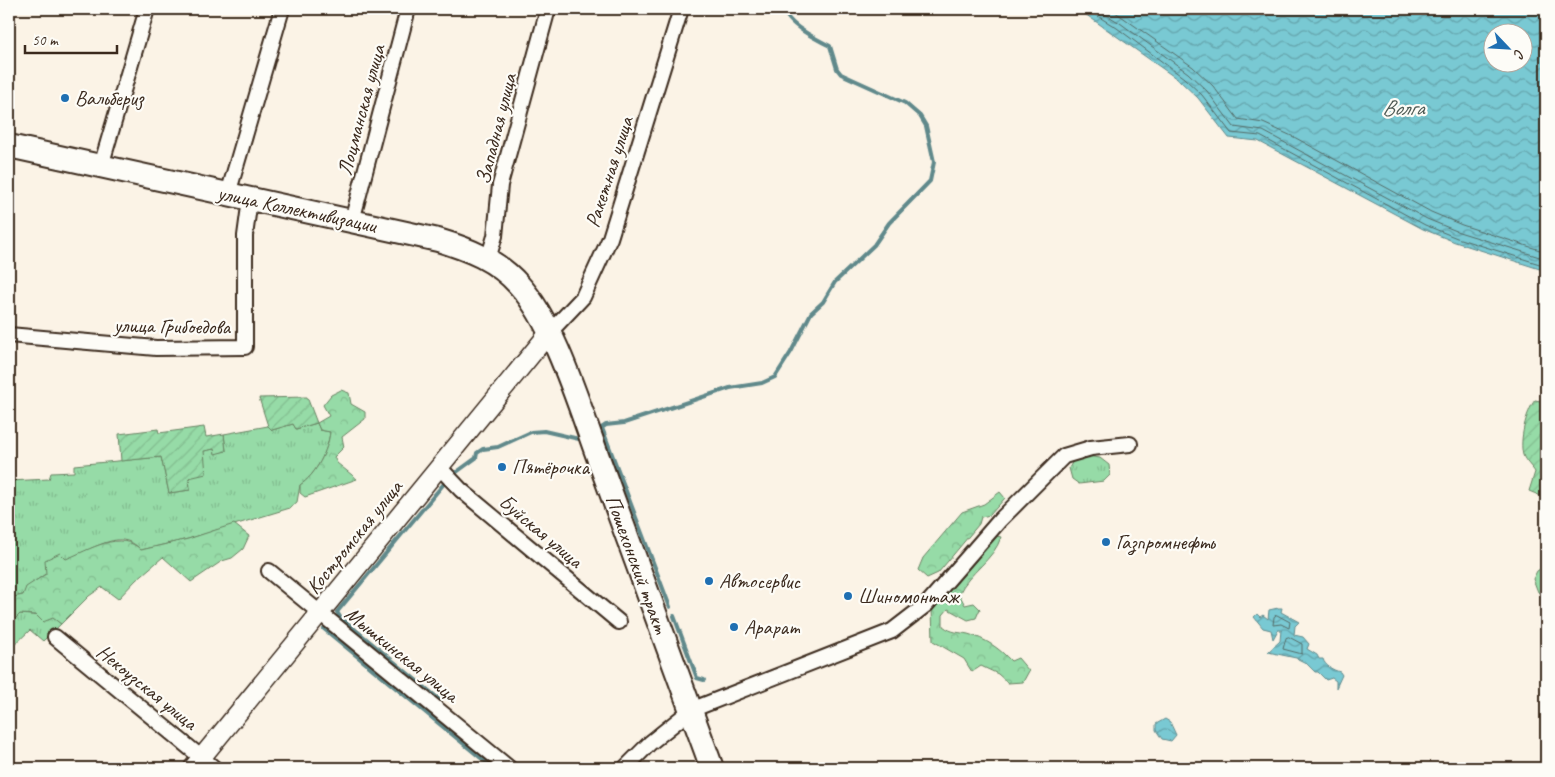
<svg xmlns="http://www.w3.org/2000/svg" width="1555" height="777" font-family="Caveat,sans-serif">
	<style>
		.grass { fill: url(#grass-tufts); stroke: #688262 }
		.forest { fill: url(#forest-crowns); stroke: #688262 }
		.garden { fill: url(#garden-furrows); stroke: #688262 }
		.water { fill: url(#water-waves); stroke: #60898b; fill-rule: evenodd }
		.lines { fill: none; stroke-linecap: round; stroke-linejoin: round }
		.shore { stroke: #546a66; stroke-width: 1 }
		.stream { stroke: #60898b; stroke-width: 4 }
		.minor-casing { stroke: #3b2a1e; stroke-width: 18 }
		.tertiary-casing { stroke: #3b2a1e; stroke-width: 21 }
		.primary-casing { stroke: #3b2a1e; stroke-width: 26 }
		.minor { stroke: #fdfcf7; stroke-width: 14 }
		.tertiary { stroke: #fdfcf7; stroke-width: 18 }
		.primary { stroke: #fdfcf7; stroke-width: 22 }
		.poi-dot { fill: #1f6fb2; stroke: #fdfcf7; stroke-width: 2 }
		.labels { text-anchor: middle; stroke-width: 4.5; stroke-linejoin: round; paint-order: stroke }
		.poi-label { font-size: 21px; fill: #3b2a1e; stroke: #fdfcf7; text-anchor: start }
		.street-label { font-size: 21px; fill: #3b2a1e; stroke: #fdfcf7 }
		.water-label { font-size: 22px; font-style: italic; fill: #4e5a54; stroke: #fdfcf7 }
	</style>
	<defs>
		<pattern id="grass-tufts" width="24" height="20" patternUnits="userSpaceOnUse" patternTransform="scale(1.25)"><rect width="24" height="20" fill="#96dba7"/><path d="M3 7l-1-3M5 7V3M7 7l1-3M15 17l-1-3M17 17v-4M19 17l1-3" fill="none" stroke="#82bc8f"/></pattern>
		<pattern id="forest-crowns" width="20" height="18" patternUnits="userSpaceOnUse" patternTransform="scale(1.25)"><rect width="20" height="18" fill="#96dba7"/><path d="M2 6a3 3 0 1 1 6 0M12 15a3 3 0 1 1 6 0" fill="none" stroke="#82bc8f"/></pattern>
		<pattern id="garden-furrows" width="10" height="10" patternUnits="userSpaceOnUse" patternTransform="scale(1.25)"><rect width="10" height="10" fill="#96dba7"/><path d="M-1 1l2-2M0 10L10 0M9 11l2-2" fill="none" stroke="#82bc8f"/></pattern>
		<pattern id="water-waves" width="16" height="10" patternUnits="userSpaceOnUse" patternTransform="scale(1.25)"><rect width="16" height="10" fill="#79c9d3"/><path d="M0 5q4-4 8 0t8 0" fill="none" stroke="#64a3ab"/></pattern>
	</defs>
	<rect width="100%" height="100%" fill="#fbf3e6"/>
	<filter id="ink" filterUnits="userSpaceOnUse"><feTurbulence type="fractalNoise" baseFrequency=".02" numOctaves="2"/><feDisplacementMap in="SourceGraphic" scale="10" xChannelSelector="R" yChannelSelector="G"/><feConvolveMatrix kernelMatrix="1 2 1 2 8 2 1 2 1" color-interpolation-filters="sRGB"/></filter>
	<g filter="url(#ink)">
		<path class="grass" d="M317,423L320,430L330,432C328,450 316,475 300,485L297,502L290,508L188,539L141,550C135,543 126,539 117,540C97,541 30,578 23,595L9,598V481L49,479L51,473L74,472V465L161,457L169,493L190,490L189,478L204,451L214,449L215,453L226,451L224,434L268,426L272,430L293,424L296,429Z
			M1087,456L1100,458L1109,465L1110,475L1104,481L1079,484L1072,479L1069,468L1073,461Z
			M20,614L53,617L61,624L43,641L30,630L9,650L11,635L9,625Z"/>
		<path class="forest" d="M341,390L349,393L351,404L365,412V419L342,437L344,447L334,457L337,463L357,479L305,497L300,493V485C316,475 328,450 330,432L320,430L317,423L329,416L323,405L331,395Z
			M1000,492L1005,498L990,515L981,517L979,524L938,573L927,578L918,570L923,558L962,512L984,504Z
			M234,524L249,536L243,549L232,558L222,561L191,582L163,557L136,580L118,599L102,587L89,596L61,624L53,618L43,622L36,615L20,614L9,625V598L23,595L26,587L46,574L45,560L60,553L66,559C89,550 121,529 141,550L188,539Z
			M993,535L1001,537C994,560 969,572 959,594L965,605L974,603L980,609L976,618L968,620L948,609L943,615V626C952,633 958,632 968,634C986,639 999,648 1011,661L1018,658L1029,671L1023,682L1008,683L998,674L981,666L972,672L964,659L933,641L932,608Z
			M1546,554V596L1538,592L1533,579L1537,571L1543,567Z"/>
		<path class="garden" d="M307,397L317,423L296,429L293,424L272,430L268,426L259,398Z
			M1535,400L1546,402V498L1529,491L1535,472C1532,467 1525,461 1523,455C1519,440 1526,412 1535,400Z
			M204,427L206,437L224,434L226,451L215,454L214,449L204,451L206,474L189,478L190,490L169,493L161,457L121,461L119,434L158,429L159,433Z"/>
		<path class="water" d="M1078,9H1546V271L1455,242L1423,229L1258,141L1229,138L1198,98L1180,81ZM1492,32H1522V62H1492Z
			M1278,608H1282L1281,612L1299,622L1295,626L1294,635L1303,637L1309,644L1307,649L1317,655L1319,659H1323C1325,666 1333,670 1340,672L1342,675L1336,688V681L1332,678L1326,680L1318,672H1315L1306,663L1296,658L1268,652L1280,641L1281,630H1278L1273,639L1271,630L1263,628L1254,617L1257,614L1260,617L1263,615L1268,619L1269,610Z
			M1165,719L1170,722L1176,735L1171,741L1162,739L1156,730V724Z"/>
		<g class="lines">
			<path class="shore" d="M1086,9L1117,28L1184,78L1202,95L1231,133L1260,136L1425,225L1457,238L1546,266
				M1097,9L1120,23L1188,73L1207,91L1234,127L1263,131L1427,219L1459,232L1546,259
				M1111,9L1193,67L1213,86L1238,119L1263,123L1294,137L1431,212L1462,225L1546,252
				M1277,615L1290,622L1289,628L1281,624L1273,625L1274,617Z
				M1289,637L1302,644V654L1283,649L1286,638Z"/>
			<path class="stream" d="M602,428L670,607
				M600,429L606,425L624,423L730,388L762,383L775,377L791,352L811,313L823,302L835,282L874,245L889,223L930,181L934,162L926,126L920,116L905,103L841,74L837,69L830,46C816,39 786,24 784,9
				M454,474L476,458L477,453L483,449L498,447L531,432L544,431L579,439
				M674,616L697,678L704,680
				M324,629L493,768
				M440,700L340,617L337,612L447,480"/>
			<defs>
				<path id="minor" d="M101,166L147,9
					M228,194L282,9
					M352,221L408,9
					M488,259L495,236L500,185L548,9
					M549,333L583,297L610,238L681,9
					M9,335L156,348L245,347V236L250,199
					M440,468L461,490L619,622
					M269,571L509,768
					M55,637L214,768
					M625,768L650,743L691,710L892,631L927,604L1000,520L1064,456L1091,448L1130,444"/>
				<path id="tertiary" d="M193,768L549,333"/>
				<path id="primary" d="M9,146L438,240C468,249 497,260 519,285C555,324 580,409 599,460C636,562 674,665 712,768"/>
			</defs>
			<use href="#minor" class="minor-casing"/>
			<use href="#tertiary" class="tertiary-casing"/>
			<use href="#primary" class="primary-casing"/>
			<use href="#minor" class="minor"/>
			<use href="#tertiary" class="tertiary"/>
			<use href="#primary" class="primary"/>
		</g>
	</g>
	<g class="poi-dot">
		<circle cx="65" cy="98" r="5"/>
		<circle cx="502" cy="467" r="5"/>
		<circle cx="1106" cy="542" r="5"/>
		<circle cx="709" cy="581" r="5"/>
		<circle cx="848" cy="596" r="5"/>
		<circle cx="734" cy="627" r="5"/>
	</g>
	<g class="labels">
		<g class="poi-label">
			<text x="75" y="105">Вальбериз</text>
			<text x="512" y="474">Пятёрочка</text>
			<text x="1116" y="549">Газпромнефть</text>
			<text x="719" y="588">Автосервис</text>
			<text x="858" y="603">Шиномонтаж</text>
			<text x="744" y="634">Арарат</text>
		</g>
		<g class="street-label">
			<text transform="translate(361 110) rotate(-75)" y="7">Лоцманская улица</text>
			<text transform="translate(496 129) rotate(-76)" y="7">Западная улица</text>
			<text transform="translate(609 172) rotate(-72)" y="7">Ракетная улица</text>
			<text transform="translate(297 209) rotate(12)" y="7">улица Коллективизации</text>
			<text transform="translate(172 326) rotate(1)" y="7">улица Грибоедова</text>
			<text transform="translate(541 531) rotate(40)" y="7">Буйская улица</text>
			<text transform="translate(354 537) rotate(-51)" y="7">Костромская улица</text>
			<text transform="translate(637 564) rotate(70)" y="7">Пошехонский тракт</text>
			<text transform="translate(402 654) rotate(39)" y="7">Мышкинская улица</text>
			<text transform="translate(147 687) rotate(39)" y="7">Некоузская улица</text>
		</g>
		<g class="water-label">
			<text x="1403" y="115">Волга</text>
		</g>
	</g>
	<rect width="1555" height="777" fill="none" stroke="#fdfcf7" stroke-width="30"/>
	<rect x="15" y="15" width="1525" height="747" fill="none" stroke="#3b2a1e" stroke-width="2" filter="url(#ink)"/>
	<g transform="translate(1508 48) rotate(115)"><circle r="24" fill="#fdfcf7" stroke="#afa8a0"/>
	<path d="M0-4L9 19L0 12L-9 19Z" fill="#1f6fb2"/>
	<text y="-8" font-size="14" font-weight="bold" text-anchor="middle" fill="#3b2a1e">С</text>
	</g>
	<path d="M25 45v8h92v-8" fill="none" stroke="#3b2a1e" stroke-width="2.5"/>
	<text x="32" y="45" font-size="15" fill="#3b2a1e" stroke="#fdfcf7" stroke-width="4" paint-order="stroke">50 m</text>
</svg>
